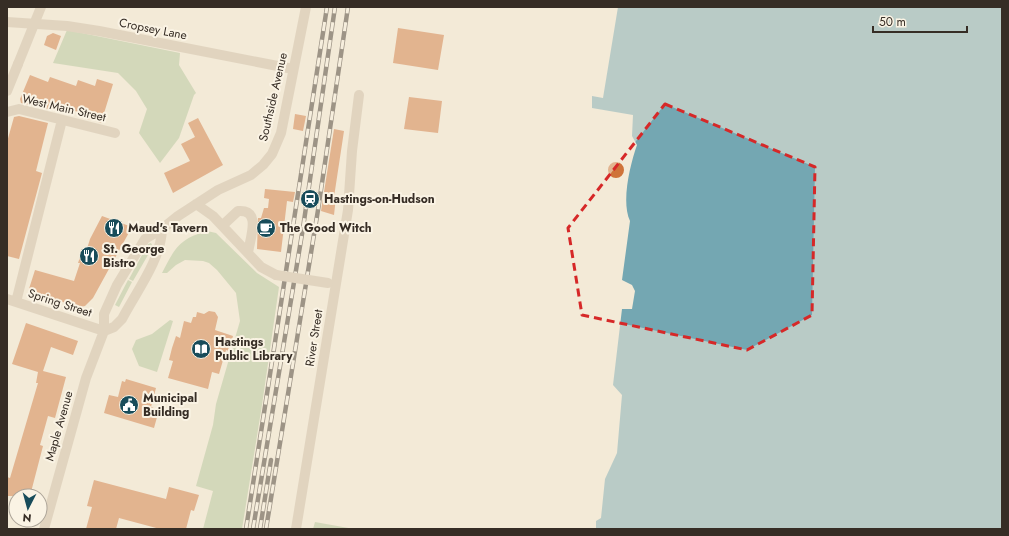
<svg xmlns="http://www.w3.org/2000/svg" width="1009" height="536" font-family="Jost,sans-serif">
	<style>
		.green { fill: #aec397 }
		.water { fill: #74a7b2 }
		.building { fill: #cf7339 }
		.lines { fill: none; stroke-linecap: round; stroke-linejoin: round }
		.minor { stroke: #ccbba3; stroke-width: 10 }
		.rail-casing { stroke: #362d25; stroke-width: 4.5 }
		.rail { stroke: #faf3e4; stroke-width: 3; stroke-dasharray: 9; stroke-linecap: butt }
		.minor-bridge { stroke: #ccbba3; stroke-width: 10 }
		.marked { fill: none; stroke: #d62828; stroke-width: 3; stroke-dasharray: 8 5; stroke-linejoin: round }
		.labels { text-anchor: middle; stroke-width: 4; stroke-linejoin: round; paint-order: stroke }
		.street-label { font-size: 12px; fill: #362d25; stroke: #faf3e4 }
		.poi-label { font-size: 12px; font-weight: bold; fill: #362d25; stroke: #faf3e4; text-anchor: start }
	</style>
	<rect width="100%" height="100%" fill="#f3ead7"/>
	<path class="green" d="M67,30L180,53L179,65L196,93L194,95L179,138L160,163L139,133L147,109L136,91L118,73L53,63Z
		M207,231L216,233L257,273L279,287L262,405L242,529H203L213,491L196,486L213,425L216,404L240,321L236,293L217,270L209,263L203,261L185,260L176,265L167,273H162C175,248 179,239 207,231Z
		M151,243L152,245V248L133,281L129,279L148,244Z
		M128,280L132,282L119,307L115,305Z
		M170,320L173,321L157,372L139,366L132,349L136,340L152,334Z
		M315,522L354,529H313Z"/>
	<path class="water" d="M618,7H1002V529H596V521L601,518L605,479L617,453L622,395L613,385L622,309H632L635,291L632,285L622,280L630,221C621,202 630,165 637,145L632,136L633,115L592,108V96L603,98Z"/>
	<path class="building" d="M398,28L444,35L438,70L393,63Z
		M53,33L61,36L56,50L44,45L47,36Z
		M30,75L48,82L50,77L76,86L78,80L95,86L97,79L113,84L101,123L98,122L94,116L88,120L85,114L68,109L67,111L53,106L52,110L21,103L20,99Z
		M409,97L442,101L438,133L404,129Z
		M295,114L306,116L303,131L293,129Z
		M19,116L48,123L36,171L42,173L19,259L7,256V142L14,117Z
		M198,118L223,165L173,193L164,173L190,161L181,144L195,137L188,123Z
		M334,129L344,131L334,197H336L334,215L321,211Z
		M608 170a8 8 0 1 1 16 0a8 8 0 1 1-16 0Z
		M265,189L295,192L293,202L287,201L281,252L257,249L258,218H261L264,208H268L269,199L264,198Z
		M102,216L132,227L93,298L85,306L80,307L28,292L35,270L74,281L80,263H78L82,251L86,252L90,239Z
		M209,311L215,312L218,317L215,330L233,336L229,351L226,350L219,374L212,372L208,389L168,378L173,361L169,360L172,348L176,336L180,338L184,321L191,323L193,317H196L197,312L204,314Z
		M26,323L78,341L73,355L51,347L43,371L66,377L55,418L48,416L40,445L43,446L30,496H7V477L10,478L38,383H36L38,372L12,364Z
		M126,379L156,388L151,407L159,410L154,428L104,413L109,395L118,397L122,381L125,382Z
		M94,480L166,499L169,487L199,495L194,511L191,510L186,529H160L119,518L116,529H86L92,507L87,506Z"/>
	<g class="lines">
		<path class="minor" d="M7,22L67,26L99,31L293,69
			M7,91L18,64
			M7,112L19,109L115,133
			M196,204L213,216L261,267L276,275
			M223,225L238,211C262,209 250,238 248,253
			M7,299L104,331
			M16,302L62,120
			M104,331L114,327L122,319C136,292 161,260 162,229
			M44,529L86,378L104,331V314L117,285L145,239L162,229L178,216L218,190L251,175L263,165L272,154L281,133L306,7
			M296,529L348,210L352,151L359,95"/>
		<defs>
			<path id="rail" d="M246,529L327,7
				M253,529L303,228L335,7
				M260,529L271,460
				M266,529L318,210L348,7"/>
		</defs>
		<use href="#rail" class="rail-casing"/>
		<use href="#rail" class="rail"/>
		<path class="minor-bridge" d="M18,64L41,7
			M276,275L328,283"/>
	</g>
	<path d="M0 0H1009V536H0ZM665,104L815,167L812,315L747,350L582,315L568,228Z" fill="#f3ead7" fill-opacity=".55" fill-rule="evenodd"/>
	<path class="marked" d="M665,104L815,167L812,315L747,350L582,315L568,228Z"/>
	<defs>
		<symbol id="station-disc" viewBox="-11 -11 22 22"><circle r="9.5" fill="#184c5a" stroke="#faf3e4"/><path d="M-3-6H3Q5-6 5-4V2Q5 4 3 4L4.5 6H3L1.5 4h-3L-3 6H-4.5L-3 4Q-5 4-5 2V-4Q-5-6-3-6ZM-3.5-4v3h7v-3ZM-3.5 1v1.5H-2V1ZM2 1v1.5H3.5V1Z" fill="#fff"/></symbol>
		<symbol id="restaurant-disc" viewBox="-11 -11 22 22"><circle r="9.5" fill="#184c5a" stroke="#faf3e4"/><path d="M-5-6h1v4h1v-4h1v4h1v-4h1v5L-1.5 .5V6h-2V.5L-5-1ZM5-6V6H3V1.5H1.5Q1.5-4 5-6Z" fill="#fff"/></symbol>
		<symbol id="cafe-disc" viewBox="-11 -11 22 22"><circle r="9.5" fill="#184c5a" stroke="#faf3e4"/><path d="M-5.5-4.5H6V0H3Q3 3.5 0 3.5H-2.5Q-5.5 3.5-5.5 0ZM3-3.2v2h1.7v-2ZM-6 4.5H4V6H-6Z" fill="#fff"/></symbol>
		<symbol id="library-disc" viewBox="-11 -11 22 22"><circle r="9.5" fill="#184c5a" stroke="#faf3e4"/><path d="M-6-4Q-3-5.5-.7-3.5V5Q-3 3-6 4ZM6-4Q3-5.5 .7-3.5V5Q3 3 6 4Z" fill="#fff"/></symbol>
		<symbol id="civic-disc" viewBox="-11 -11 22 22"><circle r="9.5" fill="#184c5a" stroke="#faf3e4"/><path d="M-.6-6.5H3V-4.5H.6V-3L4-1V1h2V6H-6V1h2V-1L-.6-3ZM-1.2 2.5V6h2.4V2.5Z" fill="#fff"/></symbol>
	</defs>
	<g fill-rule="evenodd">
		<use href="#station-disc" x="299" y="188" width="22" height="22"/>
		<use href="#restaurant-disc" x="103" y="217" width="22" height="22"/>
		<use href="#cafe-disc" x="255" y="217" width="22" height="22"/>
		<use href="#restaurant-disc" x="78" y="245" width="22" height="22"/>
		<use href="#library-disc" x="190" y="338" width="22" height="22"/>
		<use href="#civic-disc" x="118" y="394" width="22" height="22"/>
	</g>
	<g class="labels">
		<g class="street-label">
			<text transform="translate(153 29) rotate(11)" y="4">Cropsey Lane</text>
			<text transform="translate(273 97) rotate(-77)" y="4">Southside Avenue</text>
			<text transform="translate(64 108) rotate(13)" y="4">West Main Street</text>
			<text transform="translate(60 303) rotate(18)" y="4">Spring Street</text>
			<text transform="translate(314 338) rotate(-81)" y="4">River Street</text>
			<text transform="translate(59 426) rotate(-74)" y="4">Maple Avenue</text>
		</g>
		<g class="poi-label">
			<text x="324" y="203">Hastings-on-Hudson</text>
			<text x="128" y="232">Maud's Tavern</text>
			<text x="280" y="232">The Good Witch</text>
			<text x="103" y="253">St. George<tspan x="103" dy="14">Bistro</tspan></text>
			<text x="215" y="346">Hastings<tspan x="215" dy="14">Public Library</tspan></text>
			<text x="143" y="402">Municipal<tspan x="143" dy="14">Building</tspan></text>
		</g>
	</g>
	<rect width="1009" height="536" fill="none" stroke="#362d25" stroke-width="16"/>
	<g transform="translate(28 508) rotate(186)"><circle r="19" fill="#faf3e4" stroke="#aca498"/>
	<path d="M0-3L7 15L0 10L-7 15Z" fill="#184c5a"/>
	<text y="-6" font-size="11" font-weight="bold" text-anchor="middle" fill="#362d25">N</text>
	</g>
	<path d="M873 26v6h94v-6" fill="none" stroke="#362d25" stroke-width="2"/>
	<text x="879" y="26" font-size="12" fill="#362d25" stroke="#faf3e4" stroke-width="3" paint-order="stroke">50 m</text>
</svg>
